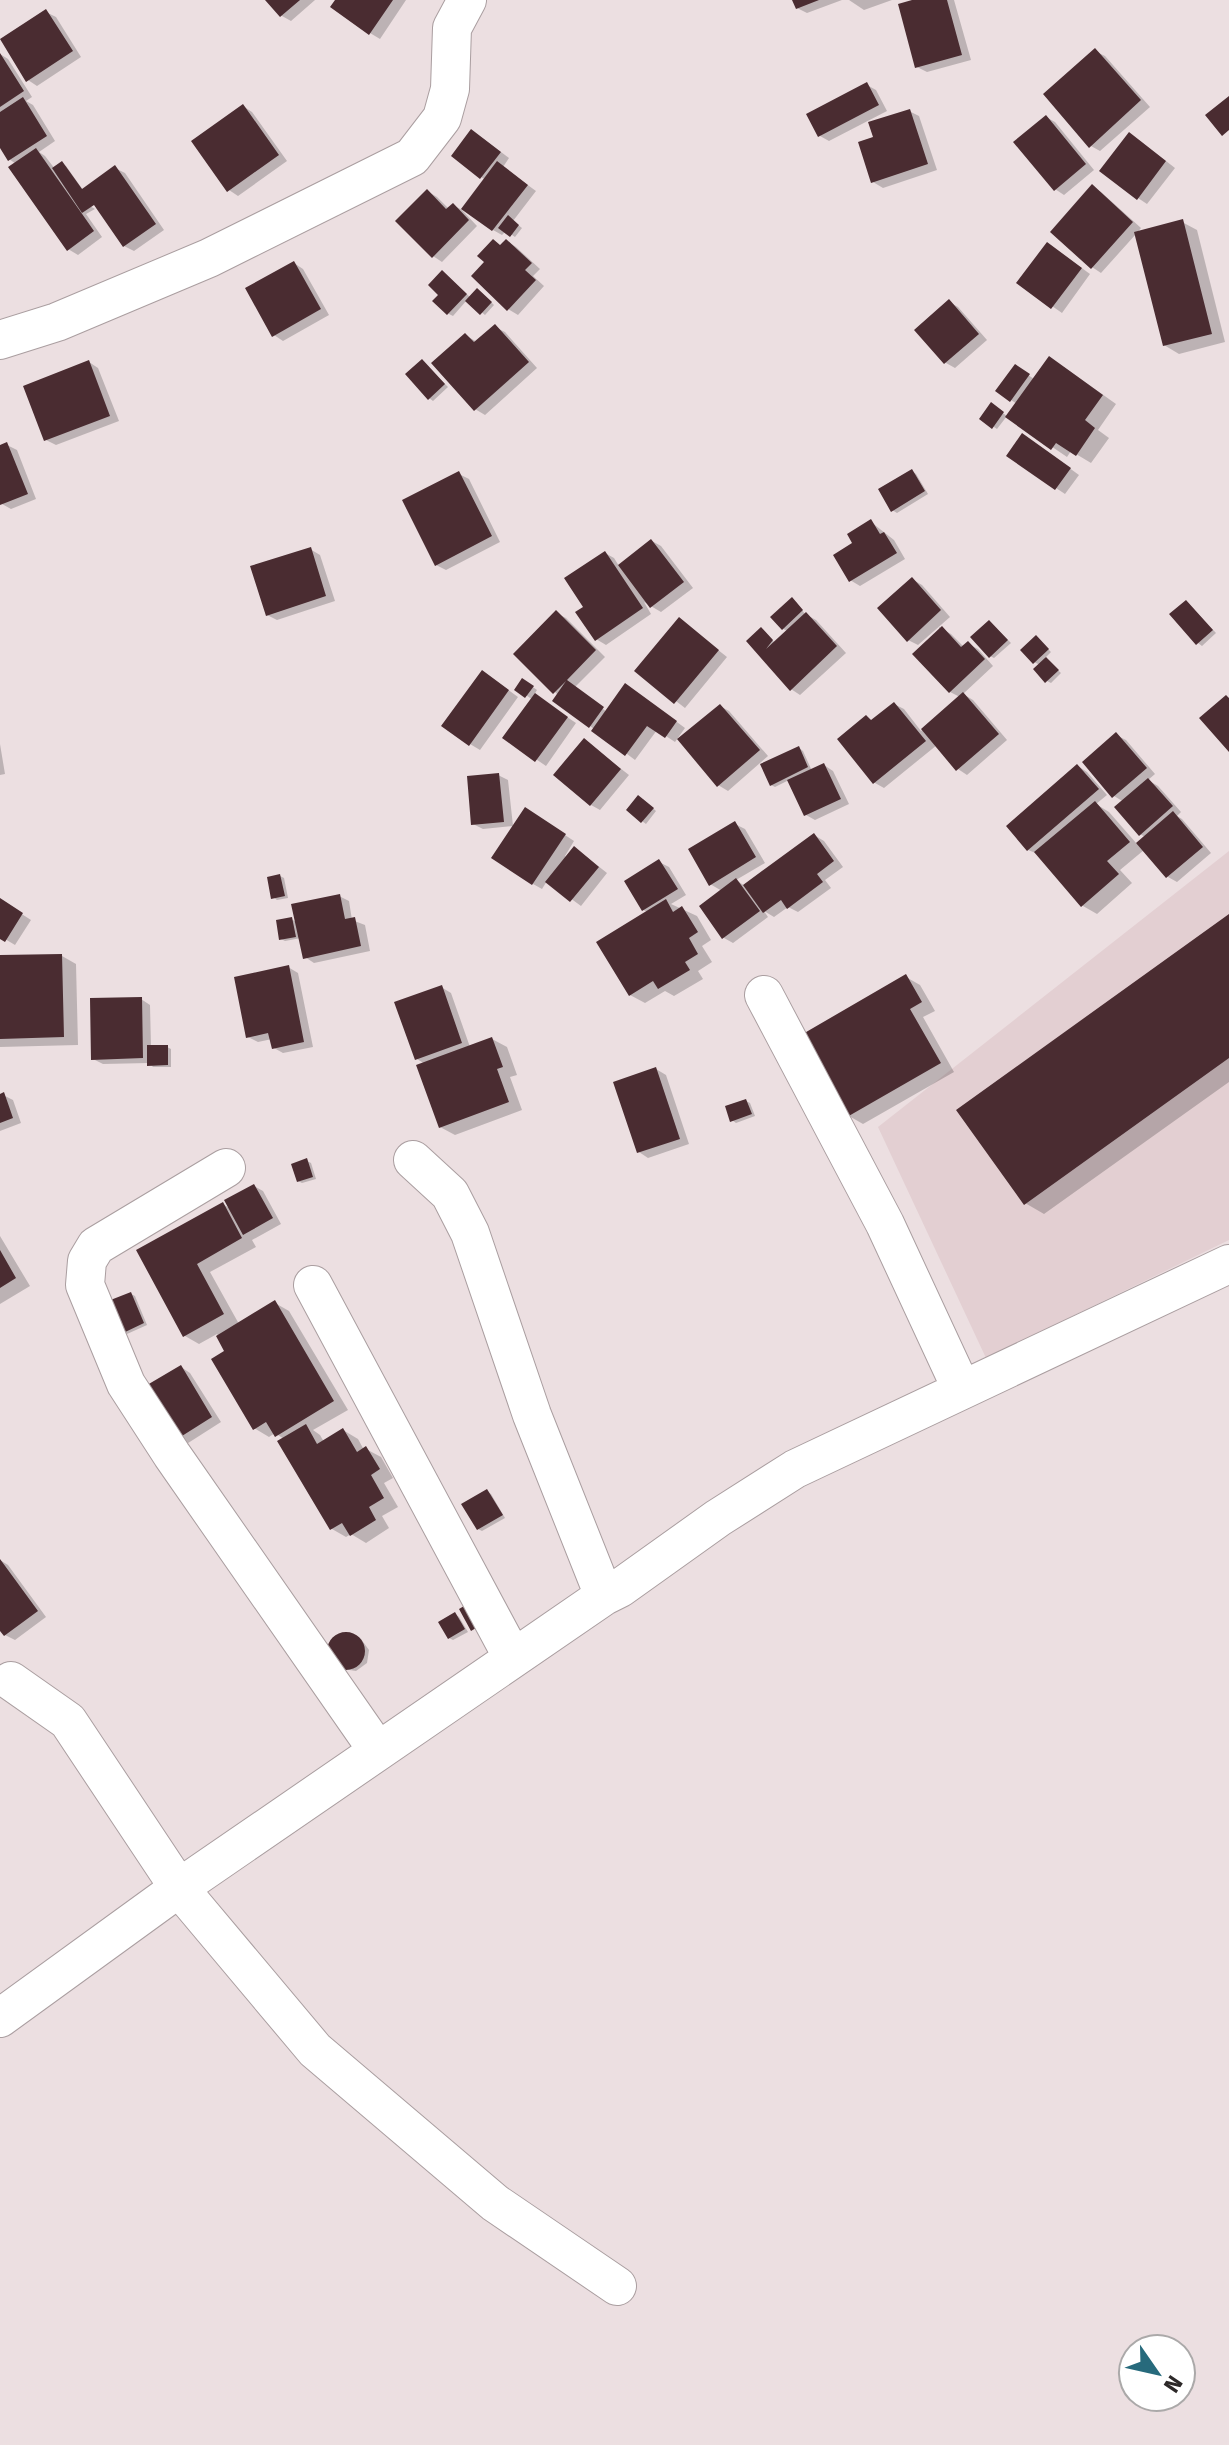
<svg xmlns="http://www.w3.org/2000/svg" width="1229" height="2445" font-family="'Fira Sans',sans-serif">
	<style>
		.built { fill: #e3cfd2 }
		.shadow { fill: #0003 }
		.building { fill: #4a2c31 }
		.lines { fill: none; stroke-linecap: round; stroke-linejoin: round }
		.minor-casing { stroke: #aa9ea0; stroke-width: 40 }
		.minor { stroke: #fff; stroke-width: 38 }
	</style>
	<rect width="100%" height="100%" fill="#ecdfe1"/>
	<path class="built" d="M1229,851V1240L986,1358L878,1127Z"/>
	<path class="shadow" d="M268,0H315L291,21L282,16Z
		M337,0H406L380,39L370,33Z
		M794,0H842L807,13L797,8Z
		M849,0H892L864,10Z
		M919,0H954L971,60L927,72L917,67Z
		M46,12L56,17L81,57L37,86L28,80Z
		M1095,51L1105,56L1150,107L1100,151L1091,146Z
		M0,54L8,59L32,97L26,101L33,105L55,141L39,152L45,156L55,169L62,164L66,166L83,190L115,168L125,173L164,230L134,251L124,246L97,205L83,202L95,209L86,214L102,237L78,255L68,249L16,164L9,159L0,145Z
		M867,85L876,90L887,111L829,141L820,136Z
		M243,106L252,112L287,161L238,196L229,190Z
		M909,111L919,116L937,170L883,188L873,182L876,138Z
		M1046,117L1055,122L1094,170L1064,195L1055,189Z
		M481,137L509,158L503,167L536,191L513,221L522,228L515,237L506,231L502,235L493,230L486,180L481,177Z
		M1139,140L1175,168L1147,204L1138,198Z
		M1092,187L1101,192L1141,228L1137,233L1182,222L1197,230L1225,342L1179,354L1164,345L1136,234L1101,273L1092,267Z
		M427,191L437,197L449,209L453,205L462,210L477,226L442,262L433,256Z
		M507,241L516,247L540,269L533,276L544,286L518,315L508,309L502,247Z
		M1057,250L1090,274L1062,313L1019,283Z
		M294,263L303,269L329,315L283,341L274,335Z
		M446,275L471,298L482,293L494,305L485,315L467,300L453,316L449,314L435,301L441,294Z
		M949,302L958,307L987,340L955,368L946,363L917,330Z
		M495,327L505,332L537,368L485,415L475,409L465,335L477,342Z
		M422,361L448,387L433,401L429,398Z
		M89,362L98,368L119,421L56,445L46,440Z
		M1015,366L1034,379L1064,367L1116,404L1098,430L1109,438L1091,463L1071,451L1067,457L1007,416L997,429L982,419L992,405L1011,419L1017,404L1011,400Z
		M1032,441L1079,475L1065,494L1056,488Z
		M7,445L17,450L36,499L11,509L2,504L0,499V447Z
		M912,471L916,474L928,494L897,513L892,510Z
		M459,474L469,479L500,542L446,570L436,565Z
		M871,522L894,540L905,559L860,586L850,580L855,544Z
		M652,541L661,546L693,588L661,612L644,602L651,614L606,645L596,639L586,607L605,553L614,558L619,566Z
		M310,549L320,555L335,601L277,620L267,615Z
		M912,579L922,585L950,617L918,645L908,640Z
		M796,602L805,614L816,620L846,653L800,695L791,689L761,657L765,632L775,643L788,631L783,629Z
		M1187,602L1216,633L1202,646L1198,643Z
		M556,613L566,618L605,657L574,688L607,712L635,691L685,728L675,742L657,730L635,760L590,726L555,692Z
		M679,619L727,657L685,708L637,671Z
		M990,622L1011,643L994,658L990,656Z
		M939,627L951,634L964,647L968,644L978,649L993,666L963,694L973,700L1007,740L967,775L958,769L937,745L884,788L875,783L839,739L866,717L873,721L894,704L904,709L921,731L960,697L950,692Z
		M1036,637L1051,652L1045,658L1061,673L1051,683L1047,681L1040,665L1034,662Z
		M492,678L518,697L480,750L470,744Z
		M523,680L537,690L534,695L576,723L546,766L505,738L533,700L517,689Z
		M720,706L729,711L768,756L728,791L718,785Z
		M1116,735L1126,740L1155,774L1148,780L1158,786L1181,812L1177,816L1182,819L1211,853L1177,882L1168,877L1144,850L1120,870L1132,883L1097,914L1083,906L1038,854L1028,850L1078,766L1087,772L1107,795L1096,804L1109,812L1137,844L1145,837L1140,834L1124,802L1114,796Z
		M584,740L629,775L600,810L591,805Z
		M0,744L5,774L0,775Z
		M799,748L803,751L812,771L824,765L833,771L849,804L815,820L806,815L789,780L775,787L771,785Z
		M498,775L508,780L513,826L483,829L473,824Z
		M643,799L656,811L646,824L642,821Z
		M535,815L574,841L565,856L567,858L583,854L607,873L581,906L547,881L542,889L533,884Z
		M735,824L745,829L765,863L736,880L745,886L814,835L824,841L843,867L825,880L831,888L798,912L788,907L774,917L764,911L768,917L733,943L724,938L722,891L710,884Z
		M659,862L669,867L686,895L671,904L697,916L711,940L702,946L712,962L698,971L703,979L674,996L665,991L645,1003L630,995L648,912L643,910Z
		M280,876L284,878L288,898L277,900L273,897Z
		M339,896L349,901L352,920L365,925L370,951L314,963L305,957L301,938L285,941L281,939L291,919L298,923Z
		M0,900L31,920L15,945L0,936Z
		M1229,917V1082L1044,1214L1025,1203Z
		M62,956L76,964L78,1045L0,1047V957Z
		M288,967L298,973L313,1047L283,1053L274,1048L272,1039L258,1042L248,1037Z
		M906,977L920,985L935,1011L923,1017L954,1072L863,1124L849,1116Z
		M441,987L451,993L470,1047L492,1039L507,1047L517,1075L510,1077L522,1110L455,1135L440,1127L425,1064L417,1059Z
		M141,999L150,1005L151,1047H167L171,1049V1067H153L149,1063L103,1064L93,1059Z
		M656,1069L666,1075L689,1144L648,1158L639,1152Z
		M3,1095L13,1100L21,1123L0,1131V1096Z
		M746,1101L750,1103L755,1116L736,1123L732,1120Z
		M307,1161L311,1163L316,1179L302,1183L298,1181Z
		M254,1186L263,1191L281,1224L252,1240L256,1247L210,1272L239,1324L275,1303L289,1311L348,1410L313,1430L320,1435L324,1442L343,1430L358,1439L364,1450L366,1449L381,1457L393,1478L384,1483L398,1507L382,1516L389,1528L366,1543L351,1534L346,1537L332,1529L284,1439L275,1433L269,1437L254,1428L227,1351L217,1334L199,1344L185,1336L138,1251L223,1204L232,1210Z
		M0,1236L30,1286L0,1304Z
		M131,1294L135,1296L147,1325L127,1334L123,1332Z
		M181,1367L190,1373L221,1422L185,1445L176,1439Z
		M487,1491L491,1494L505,1518L482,1531L478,1529Z
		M0,1560L8,1565L46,1617L15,1640L5,1635L0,1628Z
		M455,1614L459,1617L468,1632L453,1640L449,1638Z
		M343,1634L361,1639L369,1650L367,1663L356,1671L343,1669L330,1655L331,1642Z"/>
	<path class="building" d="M265,0H300L280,17Z
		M335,0H393L369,35L330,7Z
		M792,0H819L796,9Z
		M912,0H947L962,55L915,68L898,4Z
		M46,9L73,51L26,82L0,39Z
		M1095,48L1141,100L1089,148L1043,94Z
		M0,53L24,91L0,107Z
		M867,82L879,105L818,137L806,114Z
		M1229,96V130L1222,136L1205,115Z
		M23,97L47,136L8,161L0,148V112Z
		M243,104L279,155L227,192L191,141Z
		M910,109L928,164L871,183L858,142L873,137L868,122Z
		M1046,115L1086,164L1054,191L1013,142Z
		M471,129L501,152L480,179L451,156Z
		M1129,132L1166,161L1137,200L1099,171Z
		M36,148L94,231L67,251L8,167Z
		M62,161L82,189L115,165L156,224L123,247L94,205L82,213L52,168Z
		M497,161L528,185L492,231L461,209Z
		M1092,184L1133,222L1091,269L1050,232Z
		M427,189L446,209L453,203L469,220L432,258L395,221Z
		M508,215L519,225L510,237L498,228Z
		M1183,219L1212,334L1163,346L1134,232Z
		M493,239L500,245L506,239L532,263L525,270L536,280L507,311L471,276L484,262L477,256Z
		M1047,242L1082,268L1051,309L1016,283Z
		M294,261L321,309L272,337L245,288Z
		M442,270L467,294L447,315L432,301L438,295L428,285Z
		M477,288L492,302L480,315L465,301Z
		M949,299L979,334L944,364L914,330Z
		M495,324L529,362L474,411L431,363L465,333L474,342Z
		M1049,356L1103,395L1085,420L1095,428L1076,456L1056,443L1051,450L1005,417Z
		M422,359L445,384L428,400L405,374Z
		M89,360L110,416L44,441L23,386Z
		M1015,364L1030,374L1010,402L995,391Z
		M991,402L1004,412L992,429L979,419Z
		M1022,433L1071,468L1055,490L1006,456Z
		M7,442L28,494L0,505V445Z
		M912,469L925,491L891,512L878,489Z
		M459,471L492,536L435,566L402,500Z
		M871,519L880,534L884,532L897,553L849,582L833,555L852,543L847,534Z
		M651,539L684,582L650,608L618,565Z
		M311,547L326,596L266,616L250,566Z
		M605,551L643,608L595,641L575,612L583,607L564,578Z
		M912,577L941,610L907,642L877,608Z
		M792,597L803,610L782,630L770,617Z
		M1186,600L1213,630L1196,645L1169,614Z
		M556,610L596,650L567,680L604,707L589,728L552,701L566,681L553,694L513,654Z
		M806,612L837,646L790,691L746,641L761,627L773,640L766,649Z
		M679,617L719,650L674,704L634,671Z
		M989,620L1008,640L989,658L970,637Z
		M942,626L961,647L968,641L985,659L949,693L912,654Z
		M1036,635L1049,649L1033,664L1020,650Z
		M1046,657L1059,670L1045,683L1033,669Z
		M482,670L509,690L469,746L441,726Z
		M522,678L534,686L525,698L514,690Z
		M625,683L677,721L665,738L647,726L625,756L591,731Z
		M963,692L999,734L956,771L921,729Z
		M535,693L568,717L535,762L502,738Z
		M1226,695L1229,698V752L1199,718Z
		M894,702L926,741L873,784L837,739L866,715L871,720Z
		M720,704L760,750L717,787L677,739Z
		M1116,732L1147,768L1112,798L1082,762Z
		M584,738L621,769L590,806L553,775Z
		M799,746L808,767L770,786L760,764Z
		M824,763L841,799L804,816L787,780Z
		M1077,764L1099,789L1027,851L1006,826Z
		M499,773L504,822L471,825L467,776Z
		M1148,778L1173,806L1139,836L1114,807Z
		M638,795L654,808L641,823L626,810Z
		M1095,801L1130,842L1107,861L1119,874L1081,907L1034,852Z
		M525,807L566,834L532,885L491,858Z
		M1173,811L1203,847L1166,878L1136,843Z
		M735,821L756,857L709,886L688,849Z
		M814,833L834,861L817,874L823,882L787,909L781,900L763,913L743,885Z
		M574,846L599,867L570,902L545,882Z
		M659,859L678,889L642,911L624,881Z
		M280,874L285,896L271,899L267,877Z
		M736,878L760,911L722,939L699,906Z
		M340,894L345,919L355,917L361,946L303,959L291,904Z
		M0,898L23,913L5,942L0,939Z
		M666,899L673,912L682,906L698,932L689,938L698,954L685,962L690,970L658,989L653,981L629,996L596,942Z
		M1229,914V1058L1024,1205L956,1110Z
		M292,917L296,937L279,940L276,920Z
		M62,954L64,1037L0,1039V955Z
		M289,965L304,1042L272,1049L268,1033L246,1038L234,977Z
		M906,974L922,1002L910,1009L941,1063L847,1117L801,1035Z
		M442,985L462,1043L415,1060L394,1002Z
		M142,997L143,1058L91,1060L90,998Z
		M492,1037L503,1067L497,1069L509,1102L439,1128L416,1065Z
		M147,1045H168V1065L147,1066Z
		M656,1067L680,1139L637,1153L613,1082Z
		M4,1092L13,1118L0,1123V1094Z
		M746,1099L752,1114L730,1122L725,1106Z
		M307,1158L313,1177L297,1182L291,1164Z
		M254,1184L273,1218L243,1235L224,1200Z
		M223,1202L242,1238L197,1264L224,1314L183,1337L136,1250Z
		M0,1250L16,1278L0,1288Z
		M131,1292L144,1323L121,1334L108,1301Z
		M275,1300L334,1401L275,1437L266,1422L253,1430L211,1359L224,1351L216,1336Z
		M181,1365L212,1417L174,1441L142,1388Z
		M306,1424L317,1444L343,1428L357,1452L366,1446L380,1469L371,1475L384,1498L369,1507L376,1520L350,1536L342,1523L330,1530L277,1441Z
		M487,1489L503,1515L477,1530L461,1504Z
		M0,1559L38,1611L4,1636L0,1631Z
		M486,1593L499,1614L471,1631L459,1609Z
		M455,1612L465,1629L448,1639L438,1622Z
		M327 1651a19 19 0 1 1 38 0a19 19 0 1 1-38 0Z"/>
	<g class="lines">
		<defs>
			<path id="minor" d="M0,340L57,322L209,258L412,157L442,118L450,89L452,28L467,0
				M764,995L885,1224L962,1390
				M413,1160L450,1194L470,1233L532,1415L604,1596
				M226,1168L96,1246L87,1261L85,1285L126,1384L172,1455L378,1751
				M313,1285L513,1658
				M11,1681L68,1721L179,1888L315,2050L495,2203L617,2286
				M0,2018L179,1888L604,1596L620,1588L718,1518L795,1469L1229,1264"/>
		</defs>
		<use href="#minor" class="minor-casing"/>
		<use href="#minor" class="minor"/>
	</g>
	<g transform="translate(1157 2373) rotate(124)"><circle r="38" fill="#ffffff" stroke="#aba9a9" stroke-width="2"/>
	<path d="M0-6L14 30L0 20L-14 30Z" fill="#276a7c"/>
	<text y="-12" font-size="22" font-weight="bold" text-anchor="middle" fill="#2d2929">N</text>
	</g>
</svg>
